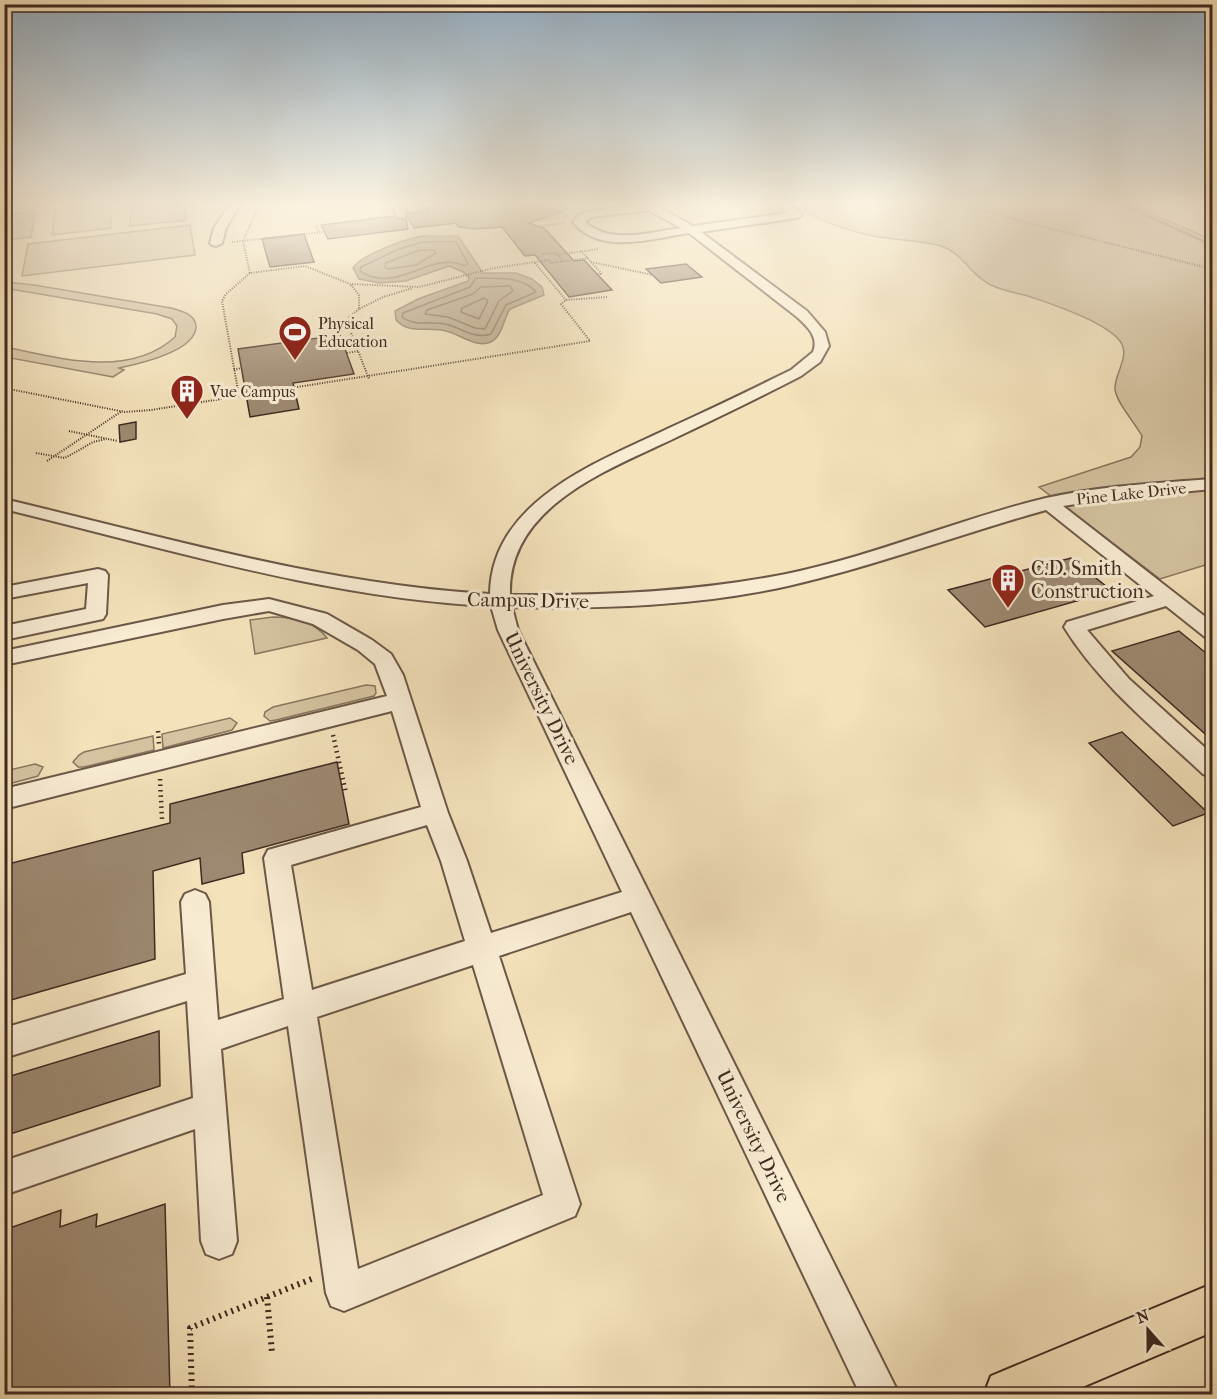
<svg xmlns="http://www.w3.org/2000/svg" width="1217" height="1399" font-family="'IM FELL French Canon',serif">
	<style>
		.green { fill: #d5c3a1; stroke: #8a7660; stroke-width: 1.5 }
		.water { fill: #b6a386; stroke: #86725d; stroke-width: 1.5 }
		.lines { fill: none; stroke-linecap: round; stroke-linejoin: round }
		.shore { stroke: #7a6653; stroke-width: 1.5 }
		.stream { stroke: #86725d; stroke-width: 3 }
		.building { fill: #9d8971; stroke: #3f2920; stroke-width: 1.5 }
		.minor-casing { stroke: #6c5747; stroke-width: 4 }
		.major-casing { stroke: #3f2920; stroke-width: 4 }
		.path-far2 { stroke: #3f2920; stroke-width: 2; stroke-dasharray: 1 1.5; stroke-linecap: butt }
		.path-far1 { stroke: #3f2920; stroke-width: 4.5; stroke-dasharray: 1.5 4; stroke-linecap: butt }
		.path { stroke: #3f2920; stroke-width: 6; stroke-dasharray: 2 4.5; stroke-linecap: butt }
		.minor { fill: #f8ecd3; fill-rule: evenodd }
		.major { fill: #f4e2bb; fill-rule: evenodd }
		.labels { text-anchor: middle; stroke-width: 6; stroke-linejoin: round; paint-order: stroke }
		.far-poi-label { font-size: 16px; fill: #3f2920; stroke: #f8ecd3; text-anchor: start }
		.far-street-label { font-size: 16px; fill: #3f2920; stroke: #f8ecd3 }
		.poi-label { font-size: 20px; fill: #3f2920; stroke: #f8ecd3; text-anchor: start }
		.street-label { font-size: 20px; fill: #3f2920; stroke: #f8ecd3 }
	</style>
	<rect width="100%" height="100%" fill="#f4e2bb"/>
	<filter id="stains"><feTurbulence type="fractalNoise" baseFrequency=".00333" numOctaves="4"/><feColorMatrix values="0 0 0 0 .2 0 0 0 0 .09 0 0 0 0 .02 0 0 0 .5 -.17"/></filter>
	<radialGradient id="worn" r=".72"><stop offset=".6" stop-color="#630" stop-opacity="0"/><stop offset="1" stop-color="#630" stop-opacity=".3"/></radialGradient>
	<path class="green" d="M110,204L111,228L52,235L55,209Z
		M131,204H185L186,220L130,226Z
		M793,204H1129L1212,240V563L1160,579L1039,487L1131,457L1140,447L1142,436C1135,423 1116,402 1115,389C1114,374 1131,356 1120,341C1105,322 1057,306 1034,298C1020,293 1005,292 991,285C971,276 963,253 941,246C921,240 898,240 878,237C848,231 817,221 793,204Z
		M35,212L31,237L5,240V215Z
		M190,225L195,255L22,276L28,244Z
		M5,282L34,285L171,308C181,311 196,314 196,327C195,352 138,364 119,368L124,370L113,377L5,357V347C58,358 129,379 175,337L177,326L172,319L157,314L5,288Z
		M273,617C294,617 314,621 327,638L255,654L250,620Z
		M366,685L375,686L376,693L374,696L276,720L270,721L264,716L265,712L273,707Z
		M230,718L237,723L232,730L163,748L162,734Z
		M153,736L154,750L84,767H78L73,762L79,755L84,752Z
		M35,764L43,767L38,776L5,785V771Z"/>
	<path class="water" d="M422,236H458L483,273H516L532,279L542,287L544,295L510,309C504,318 503,332 495,339C481,352 460,334 446,331C429,326 409,335 396,320L395,311L418,299L468,281L469,278L463,272L449,266L406,281L379,283L359,279L353,268C362,254 406,239 422,236Z"/>
	<g class="lines">
		<path class="shore" d="M423,242H456L468,264L465,266C431,249 397,296 360,271L361,267L399,249Z
			M420,250H434L436,253L416,265L388,269L385,267L386,263Z
			M476,278C496,279 522,275 536,292L506,305L491,334C473,340 461,327 445,324C430,321 415,327 402,317L403,313L470,287Z
			M510,286L513,291L499,301L485,329L475,328L448,317L425,314L427,310L473,294L481,287Z
			M484,298L488,301L479,319L461,312L462,308Z"/>
		<path class="stream" d="M1121,204L1212,245"/>
	</g>
	<path class="building" d="M453,204H532L561,212L529,223L545,229L574,261L584,260L612,290L569,297L535,255L525,256L502,227L475,229L459,227L456,223L414,228L407,216L408,213L429,210L427,207Z
		M394,216L397,219H406L408,229L328,239L321,225Z
		M304,234L314,262L270,267L262,239Z
		M686,264L702,277L661,283L646,269Z
		M340,335L354,374L293,383L299,409L250,417L238,349Z
		M136,422V439L120,442L119,425Z
		M1071,558L1112,591L985,627L948,590Z
		M1179,631L1212,658V740L1112,651Z
		M1122,732L1208,813L1173,826L1089,743Z
		M337,762L349,824L242,853L244,873L202,884L200,858L153,871L155,959L4,1002V865L170,823V804Z
		M159,1031L160,1086L4,1136V1078Z
		M165,1204L170,1395H4V1230L61,1210L60,1227L97,1214L96,1227Z"/>
	<g class="lines">
		<defs>
			<path id="minor" d="M230,204H240L226,228L222,243L216,246L212,245L210,243L214,228Z
				M396,204H406L405,217H397L394,208Z
				M640,204H664L661,208L693,226L787,213L776,204C787,204 794,206 802,215L797,218L701,232L807,311L825,332L829,346L820,362L801,376C760,397 719,417 677,437C611,469 507,505 510,595C603,596 695,592 786,574C874,556 959,519 1046,498C1100,486 1158,483 1212,479V489L1108,499L1063,506L1212,622V639L1205,637L1166,606L1087,630L1129,679L1212,754V777L1203,774C1154,728 1100,685 1064,627L1067,622L1154,596L1046,510C960,534 876,566 788,586C698,606 604,609 512,607L518,630L899,1394H860L631,912L499,956L580,1204L575,1216L344,1311L331,1306L326,1293L288,1026L221,1049L237,1241L232,1254L219,1259L206,1254L201,1241L195,1129L4,1195V1161L193,1098L187,1001L4,1058V1028L186,974L181,902L185,894L195,890L205,894L209,902L218,1020L284,999L264,858L268,850L421,807L392,711L4,809V789L387,696L375,664L358,650L313,624L269,611L223,619L4,665V651L223,605L269,599L327,614L372,640L391,654L403,675L448,813L467,861L491,933L622,892L498,630L491,606C325,598 166,548 4,509V499C165,537 325,585 490,594C491,501 598,462 667,429C709,410 750,390 791,370L813,352C819,337 808,327 797,317L689,233C654,238 600,256 573,222L579,215L586,212ZM648,210L681,228C651,232 611,245 585,222L592,217ZM427,825L441,861L465,941L312,990L291,865ZM473,965L543,1195L358,1269L317,1017Z
				M98,569L105,571L108,575L106,614L103,619L4,640V626L86,609L88,583L4,599V587Z"/>
			<path id="major" d="M1212,1284V1332L1066,1394H984L991,1376Z"/>
		</defs>
		<use href="#minor" class="minor-casing"/>
		<use href="#major" class="major-casing"/>
		<path class="path-far2" d="M962,204L1024,222L1212,269
			M534,220L567,217
			M446,224L453,225
			M316,226L319,232
			M542,226L565,223
			M232,242L324,232
			M581,251L602,274H597
			M543,254L556,253L563,261
			M557,255L598,249
			M591,262L653,275
			M535,263L566,300
			M250,273L243,241L256,212L257,204
			M351,285L359,295V309L383,297L413,288
			M359,309L348,318V325L369,379
			M347,353L359,351
			M234,370L241,368
			M4,388L125,412L151,410L590,341L561,304L566,300L607,297
			M273,391L275,398
			M239,396L222,301L226,294L250,273L305,266L350,284L419,287L494,268L549,260L551,263L588,258
			M69,431L118,441
			M36,453L65,458L93,442L106,439
			M47,461L122,411"/>
		<path class="path-far1" d="M158,731L159,744
			M333,735L346,793
			M160,779L162,820"/>
		<path class="path" d="M267,1297L272,1353
			M192,1394L190,1328L314,1278"/>
		<use href="#minor" class="minor"/>
		<use href="#major" class="major"/>
	</g>
	<linearGradient id="sky" x2="0" y2="1"><stop stop-color="#94adc1"/><stop offset="0.51" stop-color="#faf2e0"/><stop offset="1" stop-color="#faf2e0" stop-opacity="0"/></linearGradient>
	<rect width="1217" height="400" fill="url(#sky)"/>
	<defs>
		<symbol id="stadium-pin" viewBox="-11 -11 22 30"><path d="M0 17L-7.5 6A9.5 9.5 0 1 1 7.5 6Z" fill="#8f2418" stroke="#f8ecd3"/><path d="M0-5a6.5 5 0 1 0 0 10a6.5 5 0 1 0 0-10ZM-3.5-1.8h7v3.6h-7Z" fill="#fff"/></symbol>
		<symbol id="building-pin" viewBox="-11 -11 22 30"><path d="M0 17L-7.5 6A9.5 9.5 0 1 1 7.5 6Z" fill="#8f2418" stroke="#f8ecd3"/><path d="M-4-6H4V6H1V3H-1V6H-4ZM-2.5-4.3h1.7v1.8h-1.7ZM.8-4.3h1.7v1.8H.8ZM-2.5-1h1.7V.8h-1.7ZM.8-1h1.7V.8H.8Z" fill="#fff"/></symbol>
	</defs>
	<g fill-rule="evenodd">
		<use href="#stadium-pin" x="276" y="313" width="38" height="52"/>
		<use href="#building-pin" x="168" y="372" width="38" height="52"/>
		<use href="#building-pin" x="989" y="561" width="38" height="52"/>
	</g>
	<g class="labels">
		<g class="far-poi-label">
			<text x="318" y="329">Physical<tspan x="318" dy="18">Education</tspan></text>
			<text x="210" y="397">Vue Campus</text>
		</g>
		<g class="far-street-label">
			<text transform="translate(1131 493) rotate(-6)" y="6">Pine Lake Drive</text>
		</g>
		<g class="poi-label">
			<text x="1031" y="575">C.D. Smith<tspan x="1031" dy="23">Construction</tspan></text>
		</g>
		<g class="street-label">
			<text transform="translate(528 600) rotate(1)" y="7">Campus Drive</text>
			<text transform="translate(542 698) rotate(64)" y="7">University Drive</text>
			<text transform="translate(754 1136) rotate(64)" y="7">University Drive</text>
		</g>
	</g>
	<rect width="1217" height="1399" fill="none" stroke="#f4e2bb" stroke-width="24"/>
	<rect x="6" y="6" width="1205" height="1387" fill="none" stroke="#3f2920" stroke-width="3"/>
	<rect x="12" y="12" width="1193" height="1375" fill="none" stroke="#3f2920" stroke-width="1.5"/>
	<g transform="translate(1148 1330) rotate(339)" stroke="#f8ecd3" stroke-width="4.5" paint-order="stroke">
	<path d="M0-4.5L10 22L0 15L-10 22Z" fill="#3f2920"/>
	<text y="-9" font-size="16" font-weight="bold" text-anchor="middle" fill="#3f2920">N</text>
	</g>
	<rect width="100%" height="100%" filter="url(#stains)"/>
	<rect width="100%" height="100%" fill="url(#worn)"/>
</svg>
